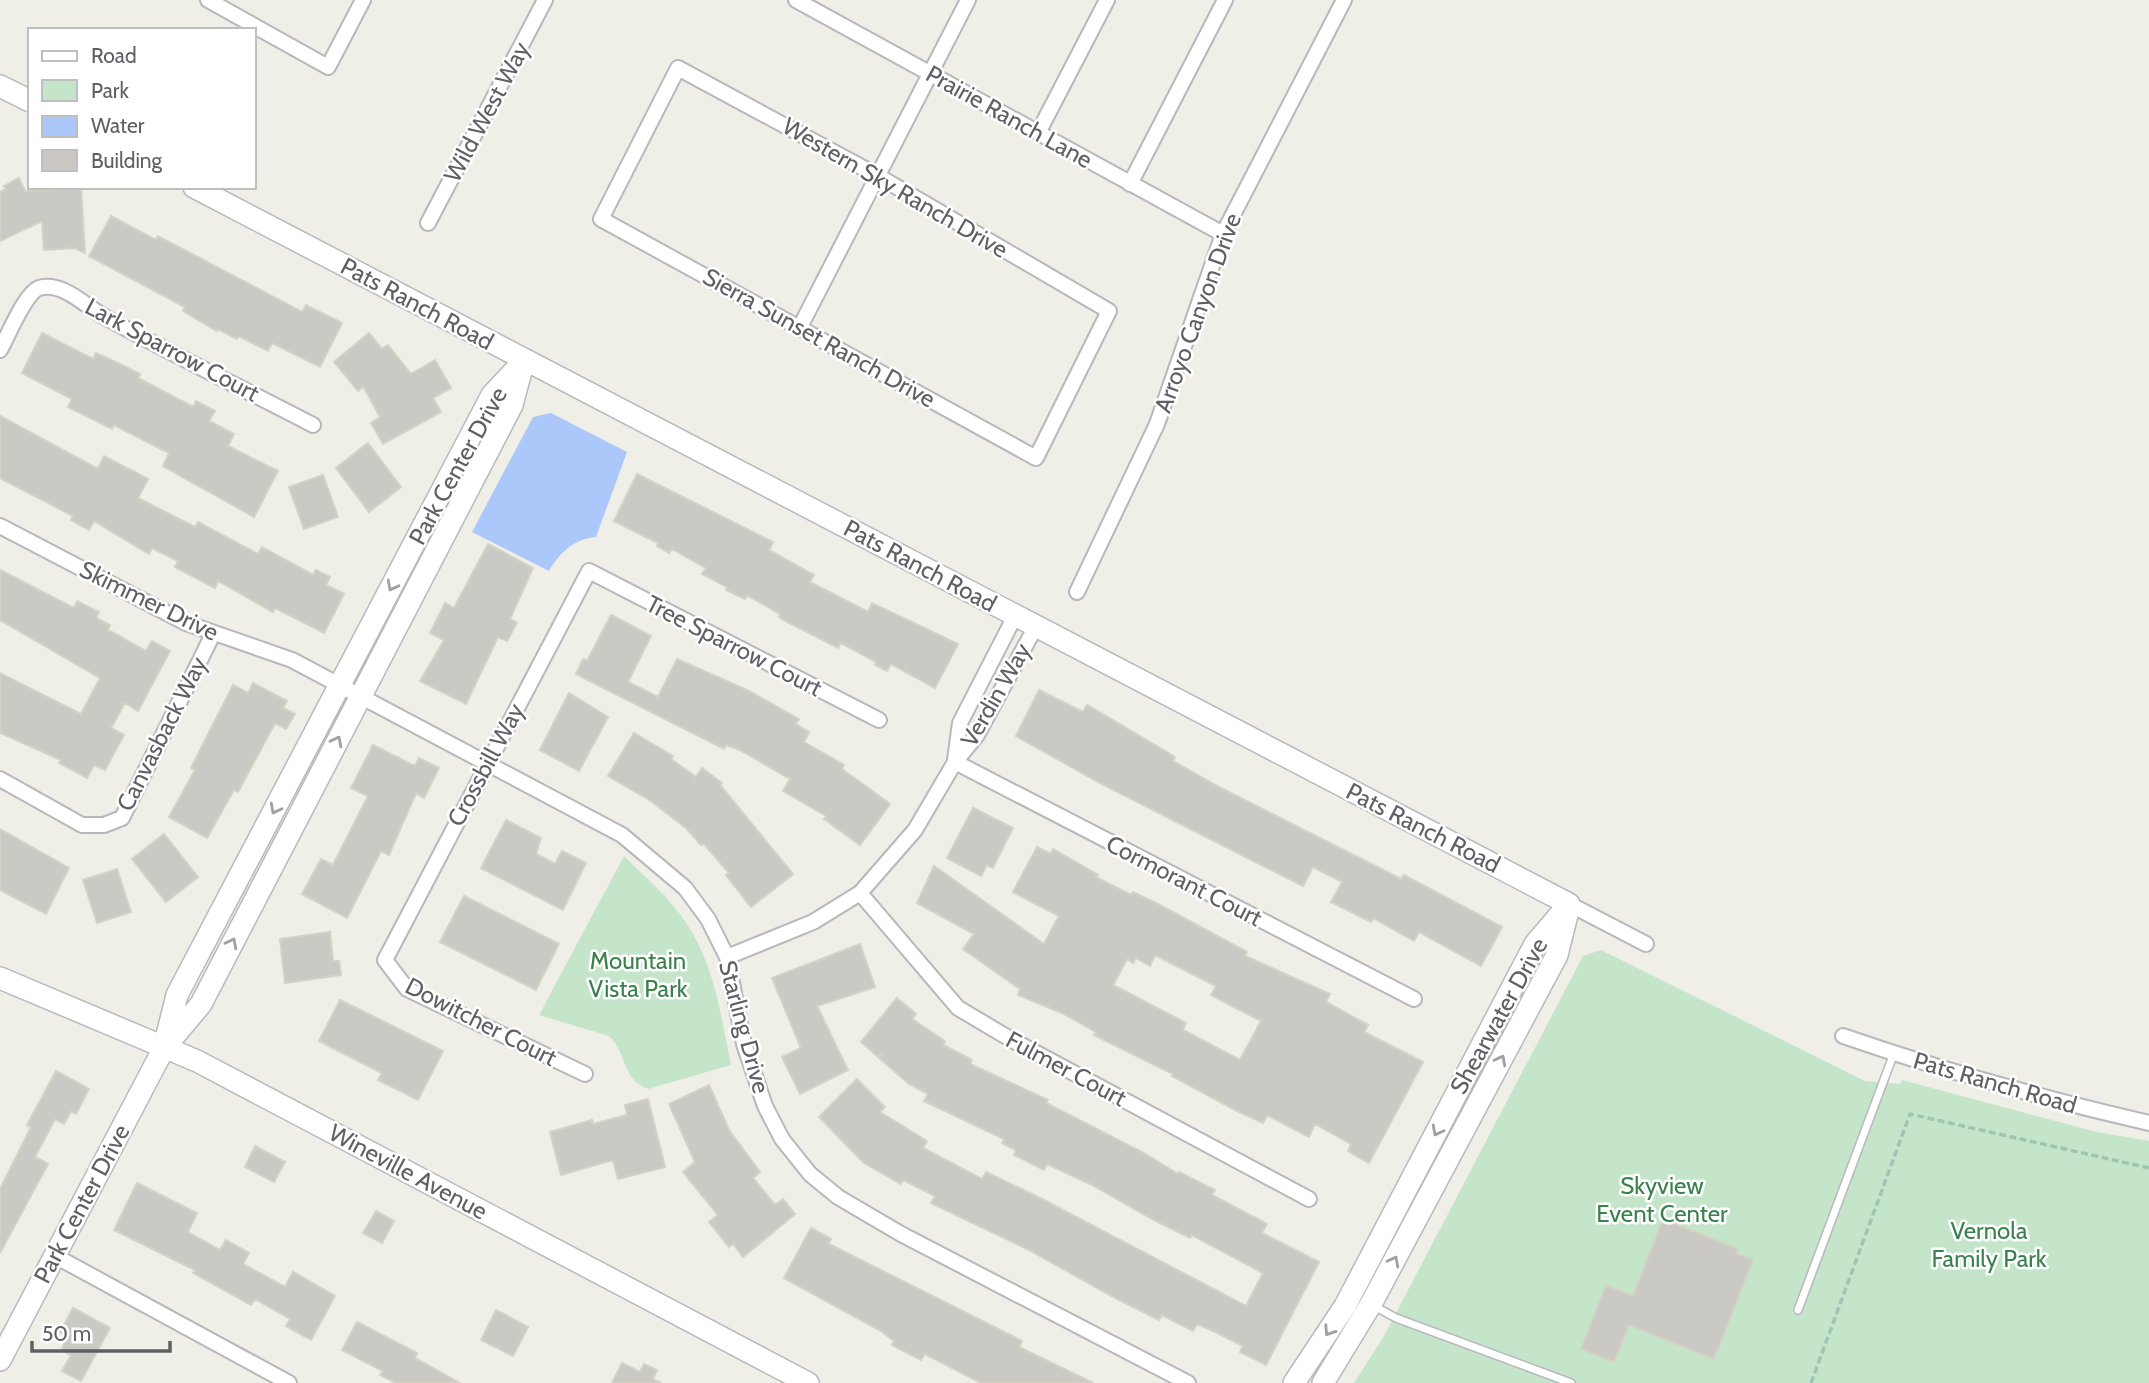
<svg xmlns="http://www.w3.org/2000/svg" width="2149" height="1383" font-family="Cabin,sans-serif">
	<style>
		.green { fill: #c5e5cb }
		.water { fill: #acc8fa }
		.building { fill: #cbc9c4; stroke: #d4d2c5; stroke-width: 2; fill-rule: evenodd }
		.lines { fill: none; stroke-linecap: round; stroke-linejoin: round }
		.lane-casing { stroke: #b7b7bc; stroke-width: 10 }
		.street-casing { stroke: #b7b7bc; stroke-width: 18 }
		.secondary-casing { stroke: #b8b9bf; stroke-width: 24 }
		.path { stroke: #9ec5b2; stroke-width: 3.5; stroke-dasharray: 7 3.5; stroke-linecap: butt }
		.lane { stroke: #fff; stroke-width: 7 }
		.street { stroke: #fff; stroke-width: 14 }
		.secondary { stroke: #fff; stroke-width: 21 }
		.oneway { stroke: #9ea0a3 }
		.labels { text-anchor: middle; stroke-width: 5; stroke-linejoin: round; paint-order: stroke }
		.street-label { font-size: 24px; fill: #5e6066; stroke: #fff }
		.park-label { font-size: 24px; fill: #3a814c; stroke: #fff }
	</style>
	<rect width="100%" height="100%" fill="#efefe7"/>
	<path class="green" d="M624,856C646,878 670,898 687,924C715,967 721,1016 731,1065L648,1089C622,1080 627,1053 609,1036L539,1015Z
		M1601,950L1865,1081L1900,1084L1902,1080L2097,1132L2149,1141V1383H1354L1384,1336L1583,956Z"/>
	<path class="water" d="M551,413L627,452L596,537C574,539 560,552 549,571L472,532L533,417Z"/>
	<path class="building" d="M19,178L25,191L81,188L85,253L75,248L44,250L42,221L0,241V192L6,189L4,186Z
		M111,216L156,240L158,236L302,312L306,305L342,323L320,367L272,343L268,351L239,336L237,339L218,329L217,331L183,311L185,307L89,256Z
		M42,333L93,359L96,353L122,365L140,374L138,378L193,407L196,401L215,411L209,421L234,434L228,446L278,471L254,517L163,466L169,453L114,425L112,429L68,407L72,399L22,373Z
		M369,333L382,349L388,345L411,374L435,360L451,388L433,398L441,412L383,444L371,423L380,417L363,386L358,391L334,362Z
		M0,416L98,469L104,456L148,479L138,498L195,527L198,522L258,554L262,547L313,575L316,570L330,577L326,585L344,594L324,633L275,608L273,612L218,581L215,588L175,567L178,561L152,548L149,554L94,521L89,530L71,520L73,516L0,478Z
		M368,443L401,487L369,512L336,468Z
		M637,474L773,542L769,550L814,575L810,582L868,612L872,603L958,644L935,688L891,664L887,671L875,665L876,662L841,643L838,648L785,621L779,617L780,614L747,595L745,599L726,590L727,587L702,574L706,568L672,549L669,553L657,546L658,543L614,521Z
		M323,475L338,517L304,529L289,487Z
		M488,544L533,568L510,619L517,623L507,641L498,637L466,704L420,681L444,640L430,633L445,603L454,608Z
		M0,570L74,608L77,601L99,612L96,618L110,625L108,630L146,651L152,641L170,651L138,711L125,703L111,728L124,735L105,770L94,765L87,778L59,763L61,760L0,733V673L81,714L100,678L0,620Z
		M611,615L651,636L628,682L658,697L677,659L749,691L799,719L796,724L809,732L804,742L844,765L842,769L890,804L860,845L824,819L826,816L783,791L790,779L740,750L726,745L724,749L576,674L583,659L587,661Z
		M253,683L287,701L283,708L295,714L286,729L275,723L238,792L234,790L207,838L169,817L195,770L191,768L233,685L248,693Z
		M1039,690L1083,712L1087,705L1175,757L1173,761L1221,788L1401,879L1404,875L1502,927L1481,966L1419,932L1414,941L1373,918L1371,922L1331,902L1342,882L1313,867L1303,886L1100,783L1016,736Z
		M569,693L608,717L579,771L540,750Z
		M634,733L673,756L671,759L696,777L702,768L722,783L720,785L793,874L751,907L726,875L729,873L704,844L701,845L687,829L651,801L608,776Z
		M373,745L415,766L419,758L439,768L424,798L416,793L389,855L381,851L347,918L302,894L321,859L333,865L368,796L351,788Z
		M973,808L1013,828L993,868L987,865L981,876L947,858Z
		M506,820L541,838L536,854L555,864L562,851L586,863L563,910L481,868Z
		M0,829L69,868L46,914L0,890Z
		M164,834L198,877L166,902L132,859Z
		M1037,847L1051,854L1053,849L1098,875L1096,877L1131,895L1133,892L1158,904L1247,952L1245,956L1330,994L1326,1002L1368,1025L1364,1032L1423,1062L1369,1163L1348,1151L1351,1144L1315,1124L1309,1137L1267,1115L1263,1123L1237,1111L1172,1076L1173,1074L1094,1035L1096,1032L1062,1013L1018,995L1020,989L963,949L974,934L917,903L934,866L1044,944L1059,916L1013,892ZM1155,955L1216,986L1211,995L1261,1021L1240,1060L1183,1030L1186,1023L1113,985L1127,959L1133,963L1136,958L1150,966Z
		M117,869L131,912L97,923L83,880Z
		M464,896L559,944L536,990L440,942Z
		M330,932L333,961H339L341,975L285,983L280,939Z
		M860,944L875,987L817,1006L848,1070L800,1094L782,1057L801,1048L772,978Z
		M897,998L916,1014L912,1019L945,1041L943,1045L972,1060L970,1064L1048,1100L1046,1103L1144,1153L1178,1174L1179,1172L1215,1190L1212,1195L1267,1224L1262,1233L1319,1262L1266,1365L1240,1352L1243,1346L1211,1330L1197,1324L1193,1331L1162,1315L1159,1320L1119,1300L1029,1250L931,1203L935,1196L903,1180L901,1184L864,1163L819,1117L857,1079L885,1107L880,1112L927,1141L923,1148L982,1179L986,1172L1042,1199L1246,1306L1263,1273L1192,1235L1190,1238L1154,1220L1090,1184L1047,1164L1044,1170L1014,1155L1016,1150L1002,1143L1004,1139L924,1101L928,1094L909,1084L878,1057L883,1053L877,1056L861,1042Z
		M340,1000L443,1051L418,1100L378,1080L382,1073L319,1041Z
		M56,1071L89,1089L76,1114L71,1111L64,1124L55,1119L35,1157L48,1164L0,1253V1189L31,1127L27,1125Z
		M709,1085L729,1130L760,1172L753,1178L775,1205L783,1199L795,1214L743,1257L733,1244L729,1247L709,1222L718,1215L683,1172L695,1162L669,1104Z
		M648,1099L665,1167L618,1179L613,1160L561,1175L550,1132L592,1120L593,1124L627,1115L625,1105Z
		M255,1146L285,1162L274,1182L245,1167Z
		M137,1183L197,1213L188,1232L220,1250L226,1240L249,1253L243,1264L285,1287L293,1272L335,1296L311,1340L286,1326L290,1319L255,1299L251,1305L193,1273L195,1270L114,1230Z
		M376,1211L394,1221L382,1243L363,1233Z
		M1663,1219L1738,1249L1736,1253L1753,1260L1714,1359L1629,1325L1614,1362L1581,1349L1606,1285L1633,1296Z
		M811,1228L831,1239L829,1244L1022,1341L1019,1347L1093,1383H981L925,1354L921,1360L892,1345L894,1341L881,1331L784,1278Z
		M73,1308L110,1328L81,1381L62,1371L71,1355L61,1350L68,1337L60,1332Z
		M496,1310L528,1327L513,1356L481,1340Z
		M357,1322L417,1353L415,1358L460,1383H396L380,1375L383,1371L342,1350Z
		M622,1363L640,1372L644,1364L657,1370L653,1379L661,1383H612Z"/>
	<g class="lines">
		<defs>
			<path id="lane" d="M1372,1305L1396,1318L1571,1383
				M1798,1310L1894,1053"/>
			<path id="street" d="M208,0L328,67L363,0
				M796,0L1223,234
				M678,68L878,176L1109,311L1036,458L601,219Z
				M1038,133L1107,0
				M1130,184L1225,0
				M428,223L545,0
				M800,327L968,0
				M0,350C8,336 25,293 39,288C63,281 86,307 105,317C173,355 244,389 313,425
				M0,526L186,623L292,660L622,835L685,888L708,919L727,957L744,1044L765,1106L782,1139L810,1174L838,1197L901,1234L1188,1383
				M1077,592L1157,424L1223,234L1344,0
				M955,760L960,723L1015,616
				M955,762L1414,999
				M0,779L82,825H104L122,818L213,634
				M860,893L958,1008L1012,1040L1309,1199
				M1569,904L1646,944
				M727,957L813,922L860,893L915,830L955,762L977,735L1036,626
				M1843,1036C1944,1071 2045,1099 2149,1123
				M585,1074L407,989L385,960L589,571L879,720
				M55,1256L289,1383"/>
			<path id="secondary" d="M0,86L30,101
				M194,187L1569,904
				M0,978L197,1061L808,1383
				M165,1043L177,995L492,395L523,362
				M0,1360L164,1048L201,1004L512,405L524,360
				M1294,1383L1345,1306L1535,944L1569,904
				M1323,1383L1371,1304L1557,955L1569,907"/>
		</defs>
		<use href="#lane" class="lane-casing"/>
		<use href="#street" class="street-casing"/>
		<use href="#secondary" class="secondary-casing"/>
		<path class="path" d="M1811,1383L1910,1114L2149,1168"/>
		<use href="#lane" class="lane"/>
		<use href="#street" class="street"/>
		<use href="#secondary" class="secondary"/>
	</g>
	<defs><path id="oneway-chevron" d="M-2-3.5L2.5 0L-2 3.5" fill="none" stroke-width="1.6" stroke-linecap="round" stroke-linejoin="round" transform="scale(1.75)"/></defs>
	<g class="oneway">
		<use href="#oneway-chevron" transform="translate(392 586) rotate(118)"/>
		<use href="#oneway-chevron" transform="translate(337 741) rotate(-63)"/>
		<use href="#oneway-chevron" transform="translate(275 809) rotate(118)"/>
		<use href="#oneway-chevron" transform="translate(232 943) rotate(-63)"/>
		<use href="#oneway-chevron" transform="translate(1501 1060) rotate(-62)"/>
		<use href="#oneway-chevron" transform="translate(1437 1131) rotate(118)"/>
		<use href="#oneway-chevron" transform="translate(1394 1261) rotate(-62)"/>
		<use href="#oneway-chevron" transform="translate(1329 1331) rotate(123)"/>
	</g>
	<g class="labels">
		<g class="street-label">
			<text transform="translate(487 112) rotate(-62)" y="8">Wild West Way</text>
			<text transform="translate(1009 117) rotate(29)" y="8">Prairie Ranch Lane</text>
			<text transform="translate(895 188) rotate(30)" y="8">Western Sky Ranch Drive</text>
			<text transform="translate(417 304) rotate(28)" y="8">Pats Ranch Road</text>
			<text transform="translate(1198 313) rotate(-70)" y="8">Arroyo Canyon Drive</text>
			<text transform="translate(819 338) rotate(29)" y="8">Sierra Sunset Ranch Drive</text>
			<text transform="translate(172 350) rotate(28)" y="8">Lark Sparrow Court</text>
			<text transform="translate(458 466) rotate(-61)" y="8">Park Center Drive</text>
			<text transform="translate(920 566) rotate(28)" y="8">Pats Ranch Road</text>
			<text transform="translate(149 601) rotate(26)" y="8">Skimmer Drive</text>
			<text transform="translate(734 646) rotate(27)" y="8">Tree Sparrow Court</text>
			<text transform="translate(996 695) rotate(-60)" y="8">Verdin Way</text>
			<text transform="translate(162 734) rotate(-63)" y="8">Canvasback Way</text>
			<text transform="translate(486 765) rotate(-62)" y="8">Crossbill Way</text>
			<text transform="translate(1423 828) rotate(27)" y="8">Pats Ranch Road</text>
			<text transform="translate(1184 881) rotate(27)" y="8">Cormorant Court</text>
			<text transform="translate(1499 1016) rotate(-61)" y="8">Shearwater Drive</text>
			<text transform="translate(481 1022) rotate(27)" y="8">Dowitcher Court</text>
			<text transform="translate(744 1027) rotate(75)" y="8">Starling Drive</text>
			<text transform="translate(1066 1069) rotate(28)" y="8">Fulmer Court</text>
			<text transform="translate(1995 1083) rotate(16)" y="8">Pats Ranch Road</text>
			<text transform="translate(408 1172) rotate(28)" y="8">Wineville Avenue</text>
			<text transform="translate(82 1204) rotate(-62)" y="8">Park Center Drive</text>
		</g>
		<g class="park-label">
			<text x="638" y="969">Mountain<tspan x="638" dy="28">Vista Park</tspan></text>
			<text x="1662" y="1194">Skyview<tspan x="1662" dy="28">Event Center</tspan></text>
			<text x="1989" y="1239">Vernola<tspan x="1989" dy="28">Family Park</tspan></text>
		</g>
	</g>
	<rect x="28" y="28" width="228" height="161" fill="#ffffff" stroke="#bfbfc2" stroke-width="2"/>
	<rect x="42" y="51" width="35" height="10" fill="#ffffff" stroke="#bfbfc2" stroke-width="2"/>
	<text x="91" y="63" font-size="21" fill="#5e6066">Road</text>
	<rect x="42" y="80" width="35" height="21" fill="#c5e5cb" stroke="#bfbfc2" stroke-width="2"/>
	<text x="91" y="98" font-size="21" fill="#5e6066">Park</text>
	<rect x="42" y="116" width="35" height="21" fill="#acc8fa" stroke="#bfbfc2" stroke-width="2"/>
	<text x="91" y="133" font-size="21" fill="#5e6066">Water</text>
	<rect x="42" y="150" width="35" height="21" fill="#cbc9c4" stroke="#bfbfc2" stroke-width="2"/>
	<text x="91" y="168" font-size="21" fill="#5e6066">Building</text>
	<path d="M32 1341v10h138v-10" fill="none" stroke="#5e6066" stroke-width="3.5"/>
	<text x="42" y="1341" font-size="21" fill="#5e6066" stroke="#ffffff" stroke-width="5" paint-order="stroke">50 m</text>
</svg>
